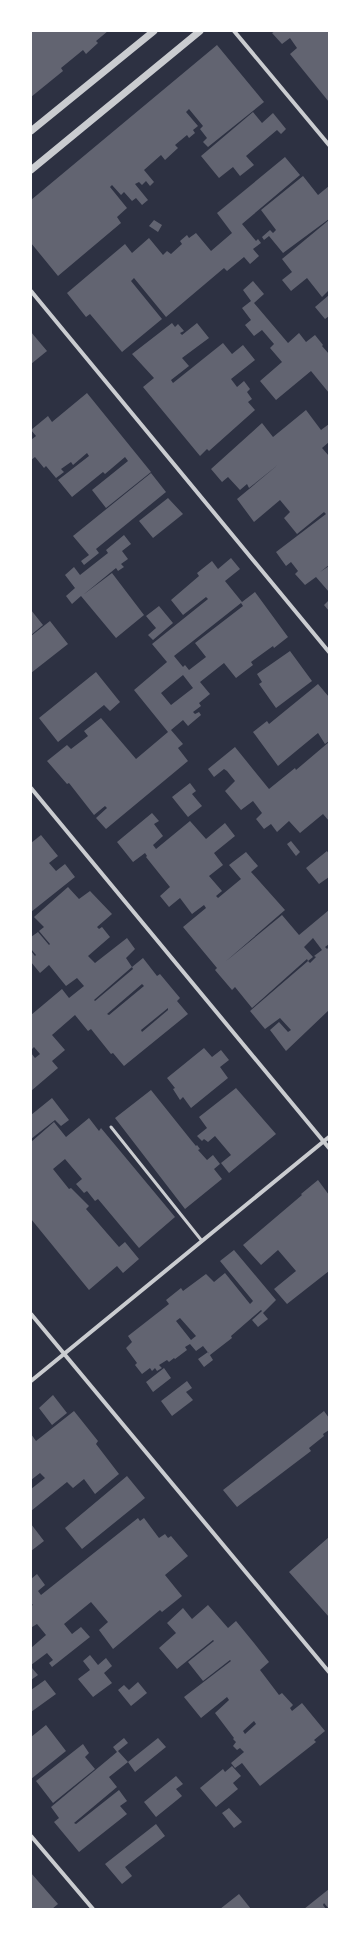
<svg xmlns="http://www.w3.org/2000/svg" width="360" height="1940" font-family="'Varela Round',sans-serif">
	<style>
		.building { fill: #626471; fill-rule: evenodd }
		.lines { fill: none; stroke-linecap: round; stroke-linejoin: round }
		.service { stroke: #caccd0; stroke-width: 3 }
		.minor { stroke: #caccd0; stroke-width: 4 }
		.tertiary { stroke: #caccd0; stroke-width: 7 }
	</style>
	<rect width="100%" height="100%" fill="#2d3142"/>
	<path class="building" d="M31,31H108L96,41L98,43L86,54L83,50L61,68L63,71L31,97Z
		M275,31H329V102L290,54L297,48L290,38L282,44L272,33Z
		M217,45L264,102L208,147L203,142L207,138L200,129L203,126L189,109L186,112L198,126L193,130L195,133L189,138L187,135L175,145L178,148L165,160L161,155L144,170L154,182L150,186L146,181L142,185L139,182L135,184L148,200L142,205L136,198L132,201L124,192L121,195L112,185L110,187L127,208L117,217L121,223L58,276L31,243V200Z
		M253,112L262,123L273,113L286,129L281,134L277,130L246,156L254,165L240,176L233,167L219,178L201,156Z
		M285,157L300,175L242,224L256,241L258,239L261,243L253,249L259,256L250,264L244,257L227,271L224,268L166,317L134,278L131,281L162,319L122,352L90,314L86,317L67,293L125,244L132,253L149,238L163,255L167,251L171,254L182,244L180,241L187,235L189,238L196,233L211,251L232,233L217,213Z
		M303,176L318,195L329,186V219L283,253L269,236L264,240L262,237L270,230L273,233L276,230L261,210Z
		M154,220L162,225L158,232L149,226Z
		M329,220V293L328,291L322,297L307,278L291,291L282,280L292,272L282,259Z
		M253,281L264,294L254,303L288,343L299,333L306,342L315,335L323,345L322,346L329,354V393L311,371L276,400L260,381L282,362L270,348L274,344L262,330L254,336L245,325L251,320L242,308L251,301L243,290Z
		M329,295V316L325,319L315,307Z
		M172,323L175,327L178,324L184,331L180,333L182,335L197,323L209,338L182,358L189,366L171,380L173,383L223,343L232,354L243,345L255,360L231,379L237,387L244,381L250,389L247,392L252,399L248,402L255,410L209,451L207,449L200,456L143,387L154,378L132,354Z
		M31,332L47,351L31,364Z
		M87,393L151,472L106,508L92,490L128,461L125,457L105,474L103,472L72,497L58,480L89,456L87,453L73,465L71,462L61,469L64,472L56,478L46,466L44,468L35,457L31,460V440L36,436L31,430L48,416L52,422Z
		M306,410L321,430L329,424V442L322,448L329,456V565L320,572L329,566V592L316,577L305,585L295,574L298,571L291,562L286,566L276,552L326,514L324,512L297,534L284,518L290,512L280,500L254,522L237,499L279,464L249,488L247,484L240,490L228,477L222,482L211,469L262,423L273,437Z
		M151,473L166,492L96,549L99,553L84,565L81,561L89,555L73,536Z
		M168,498L183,514L153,538L139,521Z
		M124,535L131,544L122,551L128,559L121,564L124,567L118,571L116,568L83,595L112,573L144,615L116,638L81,596L72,604L66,596L75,588L65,575L74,567L80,575L108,553L106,550Z
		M231,558L240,569L225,581L242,602L255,592L288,637L274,648L273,646L251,662L253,665L236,678L224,663L200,682L210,694L199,703L201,706L193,712L195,714L199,712L201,715L188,726L183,720L171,730L183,744L178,748L188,761L106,829L96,818L107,808L105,806L94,815L69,783L67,784L47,761L67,745L71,749L88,736L84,731L101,718L136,759L168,732L134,690L167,662L152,644L208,599L206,597L183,615L171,600L199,576L197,573L212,561L218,569ZM241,603L243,606L195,643L206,657L189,670L185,665L183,667L174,656ZM183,675L193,688L171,705L161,693Z
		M329,600V611L324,605Z
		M159,606L173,623L153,640L148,635L156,628L146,616Z
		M31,610L43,625L31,635Z
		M50,621L68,644L31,673V636Z
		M290,651L312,681L276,708L259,684L262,682L257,674Z
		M96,672L120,702L110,711L104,705L58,742L39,718Z
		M318,684L329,697V741L325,744L318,733L278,766L253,732L267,721L269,724Z
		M329,742V821L323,814L300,833L289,821L277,832L271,824L264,829L256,819L262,813L253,801L241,810L225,791L235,781L227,771L224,769L214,777L208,769L235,747L269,789L295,768L296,770Z
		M190,783L196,791L192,794L202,806L188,817L172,797Z
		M152,813L159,821L154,824L163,836L153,845L156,849L190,821L206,839L225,823L235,836L214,853L223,865L209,876L222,891L216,896L218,898L241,879L229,865L246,852L258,866L251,872L285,910L225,962L282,915L299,935L329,910V944L325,947L327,949L329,947V1010L286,1051L270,1030L279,1022L288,1032L291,1030L280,1018L265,1029L250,1011L308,961L310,963L316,957L314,956L322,950L313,938L304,947L313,957L308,961L307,959L252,1008L235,987L232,990L215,970L217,968L183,927L206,908L204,905L192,914L180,898L169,907L160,896L170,887L146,857L147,856L145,853L133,862L117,842Z
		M41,835L58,856L49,863L56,871L65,864L75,877L31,912V843Z
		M291,841L300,852L296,856L287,844Z
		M327,851L329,854V877L319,884L306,868Z
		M68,887L79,899L90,891L112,914L97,927L99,929L102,927L110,937L88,956L95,963L127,938L135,949L126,958L132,967L143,958L157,976L160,974L180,998L177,1001L188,1014L124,1066L113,1053L111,1054L91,1029L88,1031L75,1015L52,1035L65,1050L52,1061L58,1068L31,1091V1053L35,1058L40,1054L34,1047L31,1050V1015L62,989L69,998L84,986L77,978L66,986L49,965L40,973L31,962V951L35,956L36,955L31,949V937L38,932L49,945L50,944L39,931L44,927L34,917ZM132,967L133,969L95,1001L94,1000ZM142,984L144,986L109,1015L107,1014ZM168,1008V1010L142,1032L141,1030Z
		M204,1048L212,1057L221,1050L229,1060L220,1067L228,1078L191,1108L183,1097L180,1100L173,1089L175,1088L167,1078Z
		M236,1088L276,1134L229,1173L221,1163L231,1155L215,1136L208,1142L204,1139L202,1141L197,1136L207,1128L199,1117Z
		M151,1090L191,1140L196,1146L197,1145L200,1149L198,1150L207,1160L213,1155L220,1164L214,1169L222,1179L185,1209L115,1118Z
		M52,1098L69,1120L61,1126L55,1120L31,1139V1115Z
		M89,1118L99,1131L101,1128L175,1217L139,1248L98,1199L95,1201L87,1191L84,1193L76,1184L82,1179L65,1159L53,1169L69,1189L71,1188L89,1206L86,1209L119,1247L125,1242L139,1259L123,1273L117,1266L89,1290L31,1219V1142L54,1122L66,1137Z
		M318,1180L329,1195V1271L287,1304L274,1289L296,1271L278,1250L261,1265L243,1245L302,1195L301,1194Z
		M234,1250L276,1300L263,1313L268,1319L258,1327L252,1320L262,1311L261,1310L231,1336L232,1338L210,1355L203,1346L196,1351L190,1344L185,1347L187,1350L175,1359L174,1358L169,1362L167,1360L159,1365L162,1368L157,1371L155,1368L152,1371L150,1368L142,1374L135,1365L137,1363L126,1348L132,1342L128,1336L169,1304L166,1300L181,1288L183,1291L206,1274L214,1282L225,1273L250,1304L253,1301L220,1261ZM180,1318L196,1336L191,1340L176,1321Z
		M208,1352L213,1360L204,1367L198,1359Z
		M164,1368L171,1378L153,1392L146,1382Z
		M187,1381L192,1388L186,1392L193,1400L172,1416L161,1401Z
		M53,1395L67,1413L52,1425L39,1408Z
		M74,1411L98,1441L96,1444L119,1474L95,1494L84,1479L73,1488L67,1482L31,1511V1489L45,1478L40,1473L31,1480V1434L36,1441Z
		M324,1411L329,1418V1430L323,1434L324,1436L309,1448L311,1451L237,1507L223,1490Z
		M127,1476L145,1498L82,1549L65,1528Z
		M138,1518L140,1521L144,1518L159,1538L165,1534L168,1538L171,1536L188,1556L165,1575L182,1596L162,1612L160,1610L113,1649L99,1630L108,1622L91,1602L64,1624L72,1634L81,1627L90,1637L52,1667L49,1663L53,1660L47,1653L31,1665V1648L46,1635L37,1624L32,1627L31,1626V1606L33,1605L31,1603V1579L37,1574L45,1585L38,1591L41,1595Z
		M31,1524L44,1541L31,1551Z
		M329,1537V1617L289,1572Z
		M208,1605L228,1628L236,1621L254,1643L269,1662L260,1670L279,1695L282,1693L293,1705L290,1708L292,1711L302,1703L325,1731L314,1740L316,1742L260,1786L242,1763L235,1768L231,1763L244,1752L240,1748L237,1750L233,1746L236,1742L233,1739L234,1738L215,1713L229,1700L227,1697L201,1718L184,1697L231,1661L230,1660L203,1681L188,1662L214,1641L213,1640L177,1669L159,1648L176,1633L167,1623L183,1608L192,1619ZM254,1721L256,1724L245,1734L243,1731Z
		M90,1655L98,1665L106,1658L112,1666L104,1673L112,1683L93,1697L78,1679L90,1670L83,1661Z
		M31,1667L38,1675L31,1680Z
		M45,1680L56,1694L31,1712V1690Z
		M138,1682L147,1693L131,1706L118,1690L124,1685L129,1690Z
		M46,1725L66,1751L31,1779V1737Z
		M124,1738L128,1743L118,1751L128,1762L109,1777L117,1787L74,1823L76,1824L119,1790L127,1801L120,1806L127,1814L79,1852L54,1822L59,1818L51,1807L117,1752L113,1747Z
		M158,1738L166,1747L135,1772L128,1762Z
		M83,1744L89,1753L85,1757L95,1769L53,1803L36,1781Z
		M232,1766L241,1776L233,1783L238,1789L216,1807L200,1788L223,1769L225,1772Z
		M176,1776L183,1784L176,1789L182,1796L156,1817L144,1802Z
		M229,1808L242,1822L234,1828L222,1813Z
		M156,1824L165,1836L125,1867L132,1876L122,1884L105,1864Z
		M31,1873L58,1904L52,1909H31Z
		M329,1889V1909L324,1903L323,1905L326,1909H304Z
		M239,1894L251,1909H220Z"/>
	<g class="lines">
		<path class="service" d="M111,1127L202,1241"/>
		<path class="minor" d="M234,31L329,145
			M31,291L329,652
			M31,788L329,1148
			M31,1314L329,1672
			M31,1381L329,1137
			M31,1836L93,1909"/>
		<path class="tertiary" d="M31,131L154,31
			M31,170L200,31"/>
	</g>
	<rect width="360" height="1940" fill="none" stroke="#ffffff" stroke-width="64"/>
</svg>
